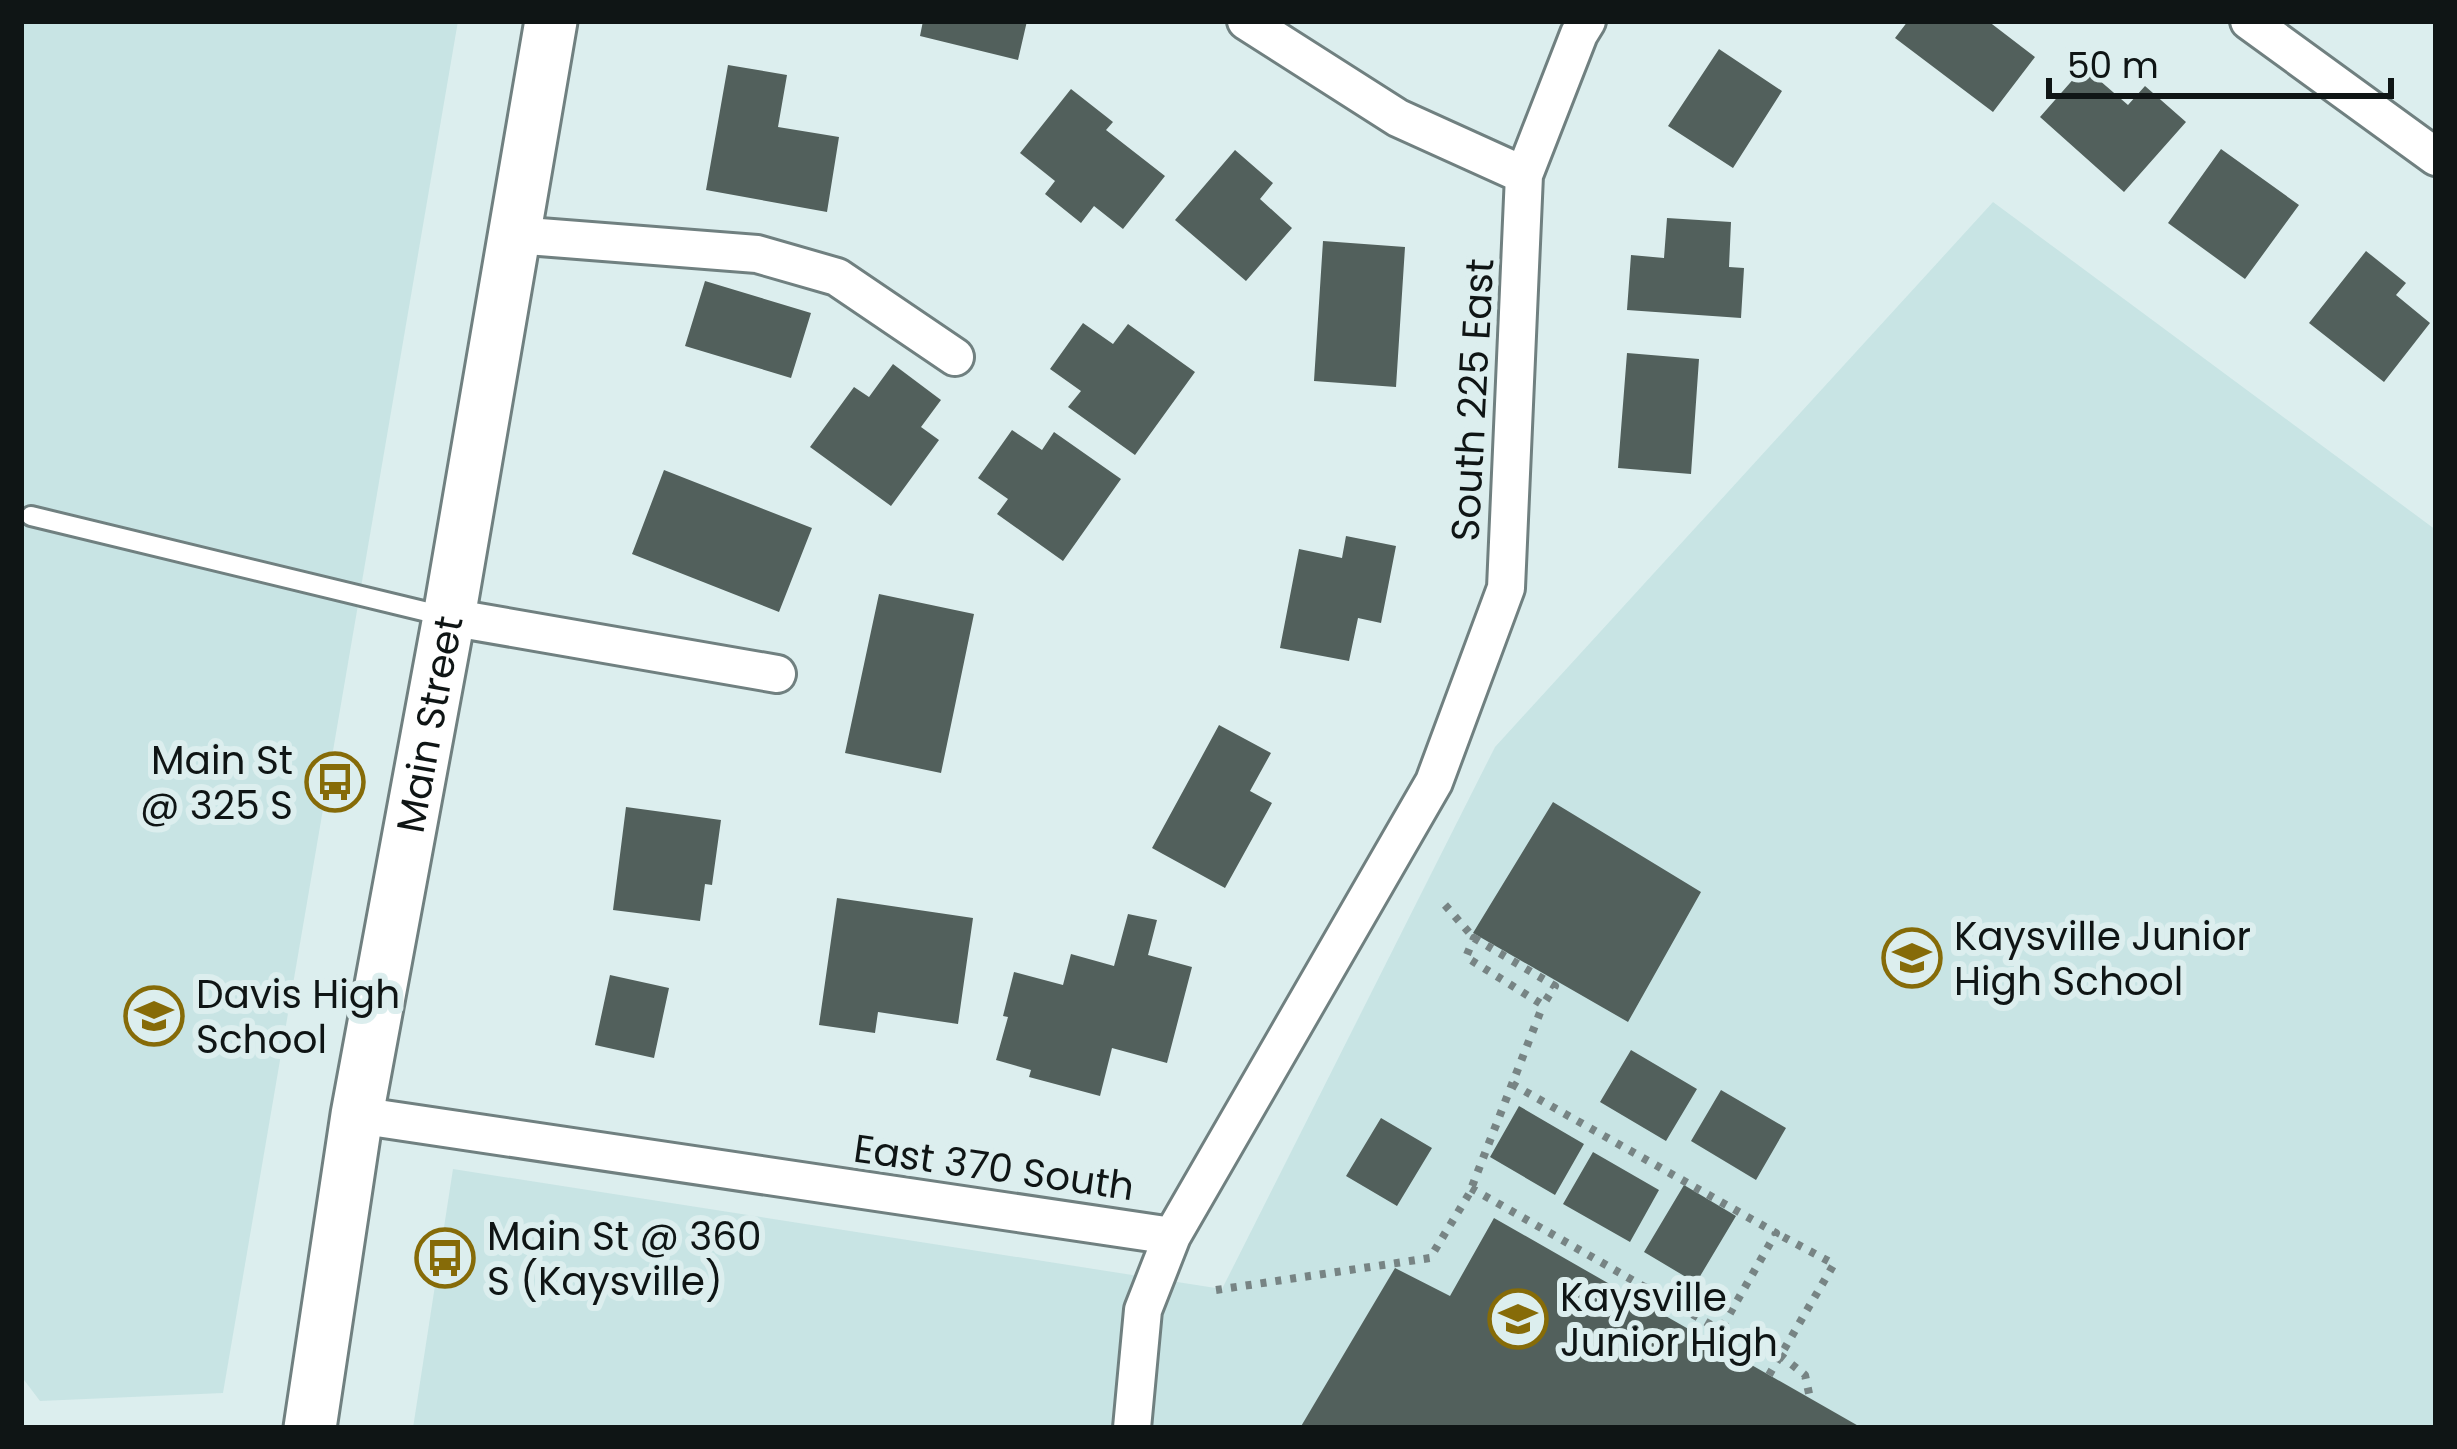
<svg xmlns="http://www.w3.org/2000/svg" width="2457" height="1449" font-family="Poppins,sans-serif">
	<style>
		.built { fill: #c8e4e4 }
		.building { fill: #52605c }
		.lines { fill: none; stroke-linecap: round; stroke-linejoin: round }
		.lane-casing { stroke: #708080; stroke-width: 24 }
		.street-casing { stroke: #708080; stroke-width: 42 }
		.secondary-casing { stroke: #708080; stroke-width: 57 }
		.path { stroke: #778484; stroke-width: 8; stroke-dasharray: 6 9; stroke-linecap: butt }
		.lane { stroke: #fff; stroke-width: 18 }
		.street { stroke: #fff; stroke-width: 36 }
		.secondary { stroke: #fff; stroke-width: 51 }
		.labels { text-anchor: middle; stroke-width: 12; stroke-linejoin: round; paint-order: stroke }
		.street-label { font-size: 39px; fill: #0f1515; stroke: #dceeee }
		.poi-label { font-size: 39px; fill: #0f1515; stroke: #dceeee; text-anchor: start }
	</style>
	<rect width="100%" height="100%" fill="#dceeee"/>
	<path class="built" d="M21,21H458L223,1393L40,1401L21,1376Z
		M1993,202L2436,530V1428H413L453,1169L1222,1289L1495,747Z"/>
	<path class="building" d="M923,21H1027L1018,60L920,36Z
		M1908,21H1988L2035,57L1993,112L1895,38Z
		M1719,49L1782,91L1733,168L1668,126Z
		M728,65L787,75L778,127L839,137L827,212L706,190Z
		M2084,67L2128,105L2145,86L2186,122L2124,192L2040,117Z
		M1071,89L1113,122L1106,130L1165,176L1123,229L1094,206L1081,223L1045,194L1055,181L1020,153Z
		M2221,149L2299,205L2245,279L2168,223Z
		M1235,150L1273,183L1260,199L1292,228L1246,281L1175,220Z
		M1667,218L1731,222L1729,267L1744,268L1741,318L1627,310L1631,255L1664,258Z
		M1323,241L1405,247L1396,387L1314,381Z
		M2366,251L2406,283L2396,295L2430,323L2384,382L2309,323Z
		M705,281L811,313L791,378L685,346Z
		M1083,323L1113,344L1128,324L1195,372L1135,455L1068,407L1081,391L1050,369Z
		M1627,353L1699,359L1691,474L1618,468Z
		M893,364L941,400L921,427L939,440L891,506L810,447L854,387L869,397Z
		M1012,430L1042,450L1054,432L1121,479L1063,561L997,514L1008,499L978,478Z
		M664,470L812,528L779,612L632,554Z
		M1346,536L1396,546L1381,623L1358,618L1349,661L1280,648L1299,549L1342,558Z
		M879,594L974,614L941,773L845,753Z
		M1219,725L1271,753L1250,791L1272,803L1225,888L1152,848Z
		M1553,802L1701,892L1628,1022L1473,933Z
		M626,807L721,820L712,885L705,884L700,921L613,910Z
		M837,898L973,918L958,1024L878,1012L875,1033L819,1025Z
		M1128,914L1157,920L1148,955L1192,967L1167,1063L1112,1048L1100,1096L1029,1077L1031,1070L996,1060L1008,1017L1003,1016L1014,972L1063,985L1071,954L1114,966Z
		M610,975L669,988L654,1058L595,1045Z
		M1631,1050L1697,1089L1666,1141L1600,1102Z
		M1721,1090L1786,1128L1756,1180L1691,1141Z
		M1519,1106L1584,1144L1555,1195L1490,1157Z
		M1381,1118L1432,1148L1397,1206L1346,1176Z
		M1593,1152L1659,1190L1630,1242L1563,1204Z
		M1684,1185L1736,1216L1696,1283L1644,1252Z
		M1494,1218L1713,1343L1862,1428H1300L1395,1268L1450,1296Z"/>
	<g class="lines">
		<defs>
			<path id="lane" d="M31,516L444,616"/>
			<path id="street" d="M1246,21L1398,118L1524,175
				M2249,21L2436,157
				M514,235L757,254L837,277L955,357
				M449,617L777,674
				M357,1115L1172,1236
				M1132,1428L1143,1310L1172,1236L1434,782L1506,588L1524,175L1579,34L1587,21"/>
			<g id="secondary">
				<path id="s1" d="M310,1428L357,1115L449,617L551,21"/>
			</g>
		</defs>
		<use href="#lane" class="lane-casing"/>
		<use href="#street" class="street-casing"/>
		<use href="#secondary" class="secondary-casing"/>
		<path class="path" d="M1445,905L1474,938
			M1474,938L1555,986L1543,1005L1466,957Z
			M1512,1084L1776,1233L1713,1343
			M1471,1188L1720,1330
			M1216,1290L1430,1258L1469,1194L1543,1005
			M1780,1355L1805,1375L1810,1398
			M1769,1375L1834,1264L1776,1233"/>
		<use href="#lane" class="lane"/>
		<use href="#street" class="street"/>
		<use href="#secondary" class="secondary"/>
	</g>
	<defs>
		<symbol id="bus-ring" viewBox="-11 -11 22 22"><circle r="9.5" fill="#dceeee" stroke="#866b08" stroke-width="1.5"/><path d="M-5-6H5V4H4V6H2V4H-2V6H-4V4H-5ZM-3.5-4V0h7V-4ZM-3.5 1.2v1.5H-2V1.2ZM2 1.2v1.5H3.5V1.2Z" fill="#866b08"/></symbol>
		<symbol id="school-ring" viewBox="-11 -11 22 22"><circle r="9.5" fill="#dceeee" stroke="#866b08" stroke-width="1.5"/><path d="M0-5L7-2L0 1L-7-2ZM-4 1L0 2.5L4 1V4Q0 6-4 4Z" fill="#866b08"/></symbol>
	</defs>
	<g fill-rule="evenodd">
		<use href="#bus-ring" x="302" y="749" width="66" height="66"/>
		<use href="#school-ring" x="1879" y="925" width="66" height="66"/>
		<use href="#school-ring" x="121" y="983" width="66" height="66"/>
		<use href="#bus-ring" x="412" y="1225" width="66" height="66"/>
		<use href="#school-ring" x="1485" y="1286" width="66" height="66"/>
	</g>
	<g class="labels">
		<g class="street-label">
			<text transform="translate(1472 400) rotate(-87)" y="14">South 225 East</text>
			<text dy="14" stroke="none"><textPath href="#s1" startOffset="714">Main Street</textPath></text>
			<text transform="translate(994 1167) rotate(8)" y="14">East 370 South</text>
		</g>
		<g class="poi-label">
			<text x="293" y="774" text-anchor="end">Main St<tspan x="293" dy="45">@ 325 S</tspan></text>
			<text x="1954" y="950">Kaysville Junior<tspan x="1954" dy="45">High School</tspan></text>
			<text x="196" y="1008">Davis High<tspan x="196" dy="45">School</tspan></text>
			<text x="487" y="1250">Main St @ 360<tspan x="487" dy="45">S (Kaysville)</tspan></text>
			<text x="1560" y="1311">Kaysville<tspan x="1560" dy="45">Junior High</tspan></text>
		</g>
	</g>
	<rect width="2457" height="1449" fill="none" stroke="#0f1515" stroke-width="48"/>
	<path d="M2049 78v18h342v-18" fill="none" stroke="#0f1515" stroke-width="6"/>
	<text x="2067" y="78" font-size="36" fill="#0f1515" stroke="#dceeee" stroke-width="9" paint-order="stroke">50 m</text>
</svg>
